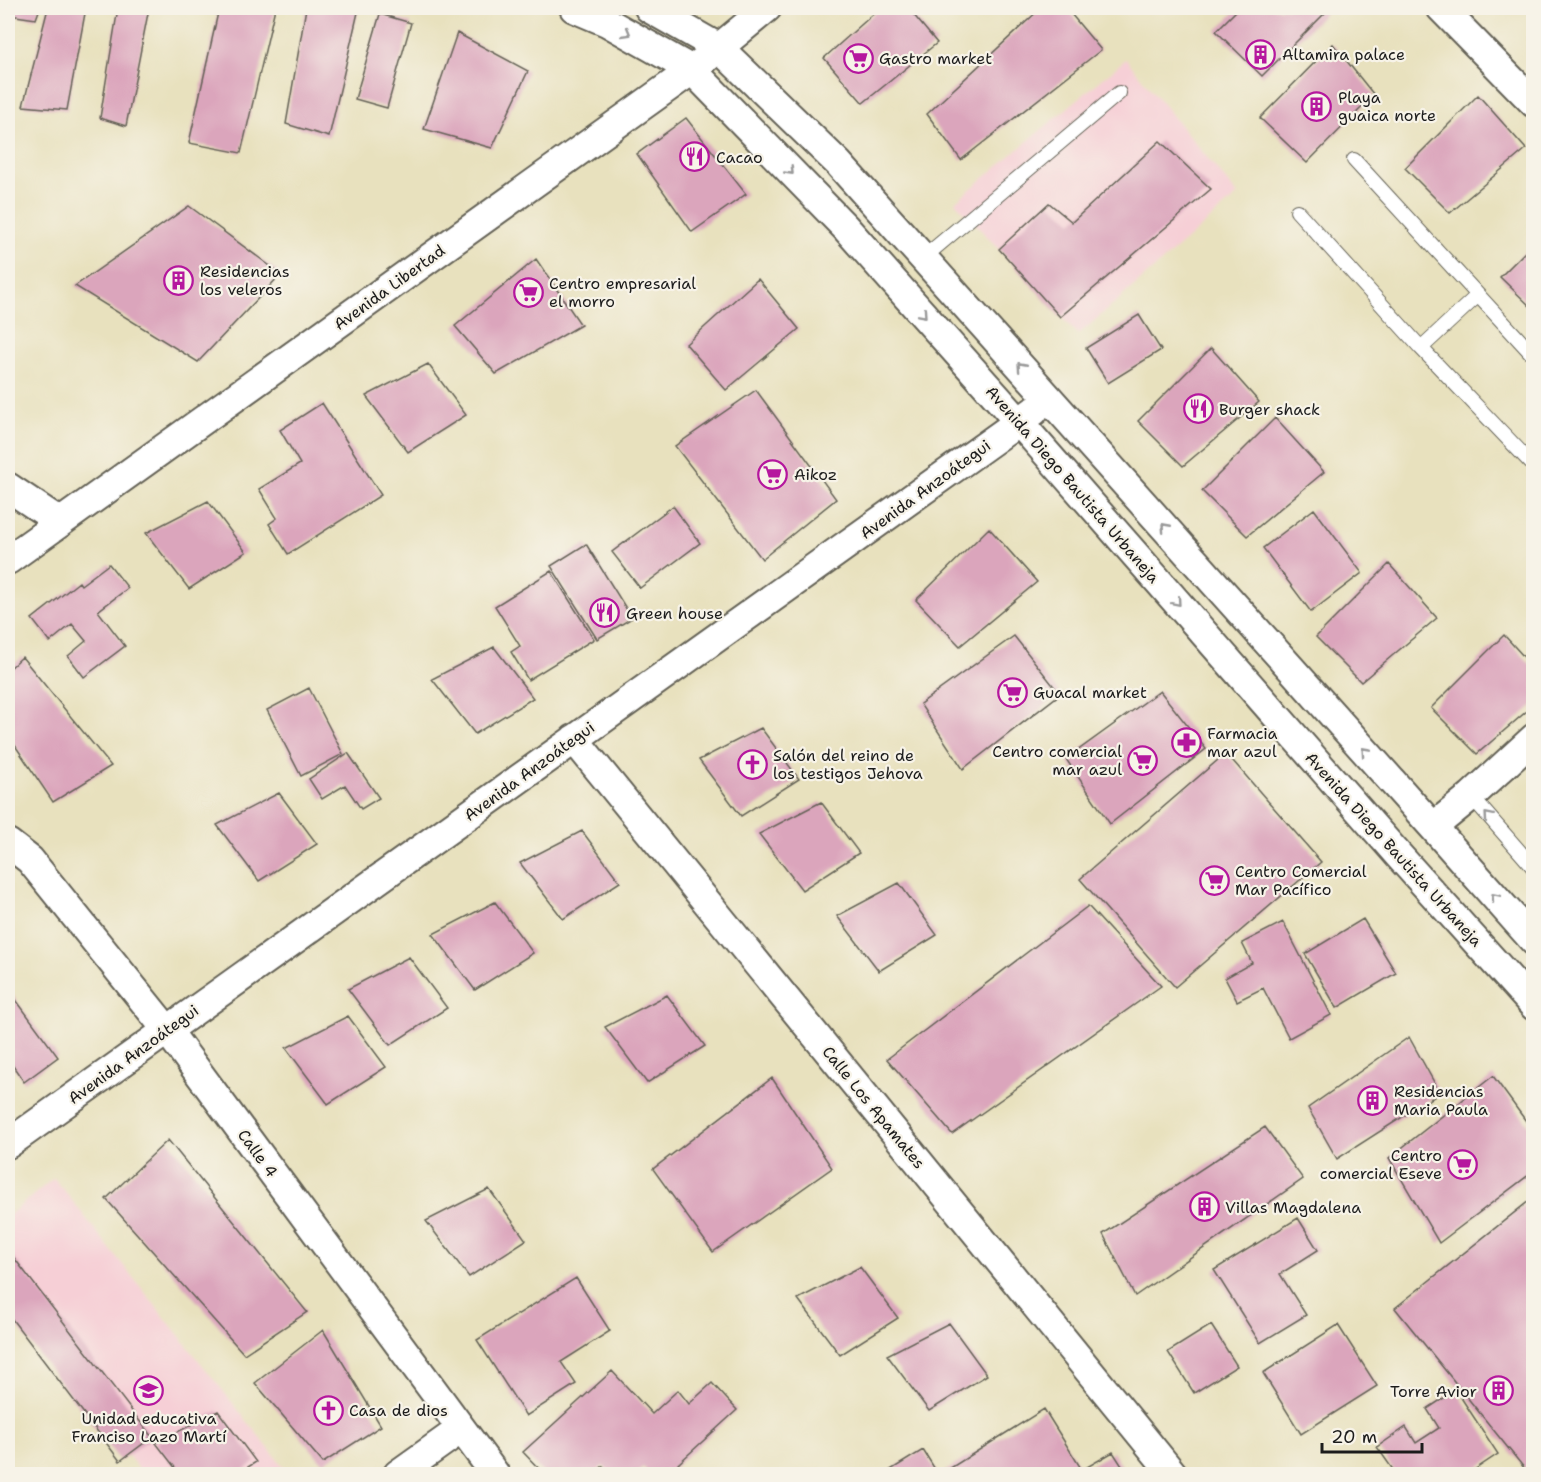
<svg xmlns="http://www.w3.org/2000/svg" width="1541" height="1482" font-family="'Shantell Sans',sans-serif">
	<style>
		.built { fill: #f6cfd6 }
		.building { fill: #dba5bc }
		.lines { fill: none; stroke-linecap: round; stroke-linejoin: round }
		.lane-casing { stroke: #636155; stroke-width: 16 }
		.street-casing { stroke: #636155; stroke-width: 32 }
		.lane { stroke: #fff; stroke-width: 14 }
		.street { stroke: #fff; stroke-width: 28 }
		.oneway { stroke: #999 }
		.labels { text-anchor: middle; stroke-width: 4.5; stroke-linejoin: round; paint-order: stroke }
		.poi-label { font-size: 16px; fill: #1c1c1c; stroke: #f7f3e8; text-anchor: start }
		.street-label { font-size: 16px; fill: #1c1c1c; stroke: #f7f3e8 }
	</style>
	<rect width="100%" height="100%" fill="#f7f3e8"/>
	<filter id="ink" filterUnits="userSpaceOnUse"><feTurbulence type="fractalNoise" baseFrequency=".0167" numOctaves="2"/><feDisplacementMap in="SourceGraphic" scale="12" xChannelSelector="R" yChannelSelector="G"/><feConvolveMatrix kernelMatrix="1 2 1 2 8 2 1 2 1" color-interpolation-filters="sRGB"/></filter>
	<filter id="wash" filterUnits="userSpaceOnUse"><feTurbulence type="fractalNoise" baseFrequency=".008" numOctaves="4" result="noise"/><feDisplacementMap in="SourceGraphic" scale="24" xChannelSelector="R" yChannelSelector="G"/><feGaussianBlur stdDeviation="1.35" result="paint"/><feColorMatrix in="noise" values="0 0 0 0 0 0 0 0 0 0 0 0 0 0 0 0 0 1.4 0 .05"/><feComposite in="paint" operator="in"/></filter>
	<g filter="url(#wash)">
		<rect width="100%" height="100%" fill="#e8e1be"/>
		<path class="built" d="M1126,59L1238,195L1078,335L955,202Z
			M54,1178L289,1474H143L8,1306V1216Z"/>
		<g id="blocks">
			<path class="building" d="M10,8H40L36,19L9,15Z
				M48,8H86L67,110L23,106Z
				M118,8H149L126,126L100,118Z
				M219,8H275L241,153L189,143Z
				M306,8H359L329,137L286,124Z
				M880,8H908L937,43L863,103L824,58Z
				M1041,8H1066L1101,50L961,160L927,114Z
				M1239,8H1330L1262,76L1216,31Z
				M380,14L411,23L387,108L355,99Z
				M457,33L528,71L492,148L424,129Z
				M1333,44L1374,95L1307,163L1260,118Z
				M1478,95L1526,149L1450,213L1405,168Z
				M686,118L746,194L692,232L637,154Z
				M1160,141L1211,189L1060,317L999,249L1049,203L1072,222Z
				M189,206L281,274L198,362L75,286Z
				M1534,243V310L1500,277Z
				M536,259L581,325L496,374L455,326Z
				M758,279L799,329L726,390L686,344Z
				M1139,315L1161,350L1108,383L1086,348Z
				M1211,348L1259,402L1183,466L1138,421Z
				M428,364L466,415L408,452L366,396Z
				M756,390L836,499L762,559L675,446Z
				M322,403L381,495L288,554L269,524L277,518L259,489L300,464L280,430Z
				M1275,418L1324,472L1247,536L1202,491Z
				M208,501L246,552L189,589L146,533Z
				M673,506L700,543L640,588L612,552Z
				M1314,509L1362,573L1311,612L1263,548Z
				M989,528L1037,582L960,646L916,600Z
				M586,544L632,618L597,639L551,566Z
				M109,564L128,588L98,611L125,646L84,677L68,656L86,641L72,624L50,642L32,619L79,582L81,585Z
				M1389,564L1437,618L1361,682L1316,637Z
				M551,571L594,639L528,680L511,652L520,646L495,606Z
				M1504,635L1534,668V705L1477,754L1431,708Z
				M1014,636L1060,694L963,769L920,704Z
				M494,647L533,698L475,734L432,679Z
				M22,657L111,766L53,802L8,735V670Z
				M309,688L343,754L301,776L267,710Z
				M1160,691L1206,749L1110,824L1066,759Z
				M761,728L799,779L741,816L699,760Z
				M348,753L379,798L361,809L345,785L322,799L309,779Z
				M1226,753L1321,862L1175,987L1080,879Z
				M279,793L317,844L259,881L217,825Z
				M821,802L859,853L802,890L759,834Z
				M582,831L620,882L563,919L520,863Z
				M899,883L937,935L879,971L837,916Z
				M495,902L533,953L475,990L433,934Z
				M1088,906L1161,986L952,1134L887,1059Z
				M1363,919L1396,973L1337,1008L1305,954Z
				M1283,922L1331,1015L1289,1038L1263,988L1237,1001L1225,978L1252,963L1242,943Z
				M409,957L447,1008L390,1045L348,989Z
				M8,989L58,1057L24,1082L11,1063L8,1065Z
				M667,995L705,1046L647,1083L605,1027Z
				M348,1016L386,1067L328,1104L286,1048Z
				M1409,1037L1440,1093L1337,1159L1308,1108Z
				M1493,1076L1534,1132V1171L1439,1243L1389,1158Z
				M772,1078L832,1168L713,1252L653,1169Z
				M1265,1127L1303,1179L1135,1296L1103,1234Z
				M168,1140L307,1312L244,1354L106,1199Z
				M489,1189L526,1240L469,1277L426,1221Z
				M1534,1197V1474H1529L1395,1308Z
				M1298,1218L1318,1250L1280,1274L1306,1315L1260,1343L1214,1270Z
				M8,1250L152,1437L120,1461L8,1314Z
				M860,1267L898,1318L840,1355L798,1299Z
				M576,1278L610,1331L561,1362L576,1384L526,1416L477,1340Z
				M949,1323L987,1375L929,1411L887,1355Z
				M1211,1325L1237,1366L1194,1393L1168,1352Z
				M1338,1325L1377,1386L1301,1434L1263,1373Z
				M323,1330L381,1426L323,1463L255,1383Z
				M612,1371L652,1414L678,1390L689,1404L712,1383L737,1410L667,1474H650L643,1467L635,1474H611L603,1466L594,1474H544L523,1452Z
				M1456,1390L1498,1454L1468,1474H1396L1377,1447L1406,1427L1416,1443L1439,1428L1427,1409Z
				M1044,1409L1082,1470L1113,1452L1122,1466L1109,1474H941Z
				M218,1411L256,1462L237,1474H180L156,1443Z
				M923,1450L938,1474H884Z"/>
		</g>
	</g>
	<g filter="url(#ink)">
		<use href="#blocks" fill-opacity="0" stroke="#636155" stroke-width="1.5"/>
		<g class="lines">
			<defs>
				<path id="lane" d="M1354,160L1534,356
					M1297,211L1421,348
					M923,258L1119,93
					M1478,295L1421,348L1534,466
					M1471,796L1534,868"/>
				<path id="street" d="M574,8L607,22L692,70L845,227L1019,422L1400,857L1534,1006
					M649,8L719,48L838,163L1433,827L1534,941
					M1441,8L1534,103
					M8,487L60,522
					M8,560L692,70L767,8
					M574,739L1173,1474
					M1433,827L1471,796L1534,738
					M8,843L30,860L167,1030L495,1474
					M8,1144L1034,411
					M398,1474L461,1429"/>
			</defs>
			<use href="#lane" class="lane-casing"/>
			<use href="#street" class="street-casing"/>
			<use href="#lane" class="lane"/>
			<use href="#street" class="street"/>
		</g>
		<defs><path id="oneway-chevron" d="M-2-3.5L2.5 0L-2 3.5" fill="none" stroke-width="1.6" stroke-linecap="round" stroke-linejoin="round" transform="scale(1.5)"/></defs>
		<g class="oneway">
			<use href="#oneway-chevron" transform="translate(627 33) rotate(30)"/>
			<use href="#oneway-chevron" transform="translate(790 171) rotate(46)"/>
			<use href="#oneway-chevron" transform="translate(923 314) rotate(48)"/>
			<use href="#oneway-chevron" transform="translate(1021 366) rotate(-132)"/>
			<use href="#oneway-chevron" transform="translate(1165 527) rotate(-132)"/>
			<use href="#oneway-chevron" transform="translate(1177 602) rotate(49)"/>
			<use href="#oneway-chevron" transform="translate(1365 751) rotate(-132)"/>
			<use href="#oneway-chevron" transform="translate(1488 816) rotate(-131)"/>
			<use href="#oneway-chevron" transform="translate(1495 897) rotate(-131)"/>
		</g>
	</g>
	<defs>
		<symbol id="building-ring" viewBox="-11 -11 22 22"><circle r="9.5" fill="#f7f3e8" stroke="#b5179e" stroke-width="1.5"/><path d="M-4-6H4V6H1V3H-1V6H-4ZM-2.5-4.3h1.7v1.8h-1.7ZM.8-4.3h1.7v1.8H.8ZM-2.5-1h1.7V.8h-1.7ZM.8-1h1.7V.8H.8Z" fill="#b5179e"/></symbol>
		<symbol id="supermarket-ring" viewBox="-11 -11 22 22"><circle r="9.5" fill="#f7f3e8" stroke="#b5179e" stroke-width="1.5"/><path d="M-6-5.5h2.5l.6 2H6L4.5 2H-2.5L-4.4-4H-6ZM-1.5 3.2a1.3 1.3 0 1 0 .1 0ZM3 3.2a1.3 1.3 0 1 0 .1 0Z" fill="#b5179e"/></symbol>
		<symbol id="restaurant-ring" viewBox="-11 -11 22 22"><circle r="9.5" fill="#f7f3e8" stroke="#b5179e" stroke-width="1.5"/><path d="M-5-6h1v4h1v-4h1v4h1v-4h1v5L-1.5 .5V6h-2V.5L-5-1ZM5-6V6H3V1.5H1.5Q1.5-4 5-6Z" fill="#b5179e"/></symbol>
		<symbol id="pharmacy-ring" viewBox="-11 -11 22 22"><circle r="9.5" fill="#f7f3e8" stroke="#b5179e" stroke-width="1.5"/><path d="M-2-6h4v4h4v4h-4v4h-4v-4h-4v-4h4Z" fill="#b5179e"/></symbol>
		<symbol id="church-ring" viewBox="-11 -11 22 22"><circle r="9.5" fill="#f7f3e8" stroke="#b5179e" stroke-width="1.5"/><path d="M-1.2-6h2.4v3.5h3.3v2.4h-3.3V6h-2.4V-.1h-3.3v-2.4h3.3Z" fill="#b5179e"/></symbol>
		<symbol id="school-ring" viewBox="-11 -11 22 22"><circle r="9.5" fill="#f7f3e8" stroke="#b5179e" stroke-width="1.5"/><path d="M0-5L7-2L0 1L-7-2ZM-4 1L0 2.5L4 1V4Q0 6-4 4Z" fill="#b5179e"/></symbol>
	</defs>
	<g fill-rule="evenodd">
		<use href="#building-ring" x="1244" y="38" width="33" height="33"/>
		<use href="#supermarket-ring" x="842" y="42" width="33" height="33"/>
		<use href="#building-ring" x="1300" y="90" width="33" height="33"/>
		<use href="#restaurant-ring" x="678" y="140" width="33" height="33"/>
		<use href="#building-ring" x="162" y="264" width="33" height="33"/>
		<use href="#supermarket-ring" x="512" y="276" width="33" height="33"/>
		<use href="#restaurant-ring" x="1182" y="392" width="33" height="33"/>
		<use href="#supermarket-ring" x="756" y="458" width="33" height="33"/>
		<use href="#restaurant-ring" x="588" y="596" width="33" height="33"/>
		<use href="#supermarket-ring" x="996" y="676" width="33" height="33"/>
		<use href="#pharmacy-ring" x="1170" y="726" width="33" height="33"/>
		<use href="#supermarket-ring" x="1126" y="744" width="33" height="33"/>
		<use href="#church-ring" x="736" y="748" width="33" height="33"/>
		<use href="#supermarket-ring" x="1198" y="864" width="33" height="33"/>
		<use href="#building-ring" x="1356" y="1084" width="33" height="33"/>
		<use href="#supermarket-ring" x="1446" y="1148" width="33" height="33"/>
		<use href="#building-ring" x="1188" y="1190" width="33" height="33"/>
		<use href="#school-ring" x="132" y="1374" width="33" height="33"/>
		<use href="#building-ring" x="1482" y="1374" width="33" height="33"/>
		<use href="#church-ring" x="312" y="1394" width="33" height="33"/>
	</g>
	<g class="labels">
		<g class="poi-label">
			<text x="1282" y="60">Altamira palace</text>
			<text x="879" y="64">Gastro market</text>
			<text x="1338" y="103">Playa<tspan x="1338" dy="18">guaica norte</tspan></text>
			<text x="716" y="163">Cacao</text>
			<text x="200" y="277">Residencias<tspan x="200" dy="18">los veleros</tspan></text>
			<text x="549" y="289">Centro empresarial<tspan x="549" dy="18">el morro</tspan></text>
			<text x="1219" y="415">Burger shack</text>
			<text x="794" y="480">Aikoz</text>
			<text x="626" y="619">Green house</text>
			<text x="1033" y="698">Guacal market</text>
			<text x="1207" y="739">Farmacia<tspan x="1207" dy="18">mar azul</tspan></text>
			<text x="1122" y="757" text-anchor="end">Centro comercial<tspan x="1122" dy="18">mar azul</tspan></text>
			<text x="773" y="761">Salón del reino de<tspan x="773" dy="18">los testigos Jehova</tspan></text>
			<text x="1235" y="877">Centro Comercial<tspan x="1235" dy="18">Mar Pacífico</tspan></text>
			<text x="1394" y="1097">Residencias<tspan x="1394" dy="18">Maria Paula</tspan></text>
			<text x="1442" y="1161" text-anchor="end">Centro<tspan x="1442" dy="18">comercial Eseve</tspan></text>
			<text x="1225" y="1213">Villas Magdalena</text>
			<text x="1477" y="1397" text-anchor="end">Torre Avior</text>
			<text x="349" y="1416">Casa de dios</text>
			<text x="149" y="1424" text-anchor="middle">Unidad educativa<tspan x="149" dy="18">Franciso Lazo Martí</tspan></text>
		</g>
		<g class="street-label">
			<text transform="translate(389 287) rotate(-36)" y="6">Avenida Libertad</text>
			<text transform="translate(1073 484) rotate(49)" y="6">Avenida Diego Bautista Urbaneja</text>
			<text transform="translate(925 489) rotate(-36)" y="6">Avenida Anzoátegui</text>
			<text transform="translate(529 771) rotate(-36)" y="6">Avenida Anzoátegui</text>
			<text transform="translate(1394 849) rotate(48)" y="6">Avenida Diego Bautista Urbaneja</text>
			<text transform="translate(133 1054) rotate(-36)" y="6">Avenida Anzoátegui</text>
			<text transform="translate(874 1107) rotate(51)" y="6">Calle Los Apamates</text>
			<text transform="translate(258 1153) rotate(54)" y="6">Calle 4</text>
		</g>
	</g>
	<rect width="1541" height="1482" fill="none" stroke="#f7f3e8" stroke-width="30"/>
	<path d="M1322 1443v9h100v-9" fill="none" stroke="#1c1c1c" stroke-width="3"/>
	<text x="1331" y="1443" font-size="18" fill="#1c1c1c" stroke="#f7f3e8" stroke-width="4.5" paint-order="stroke">20 m</text>
</svg>
